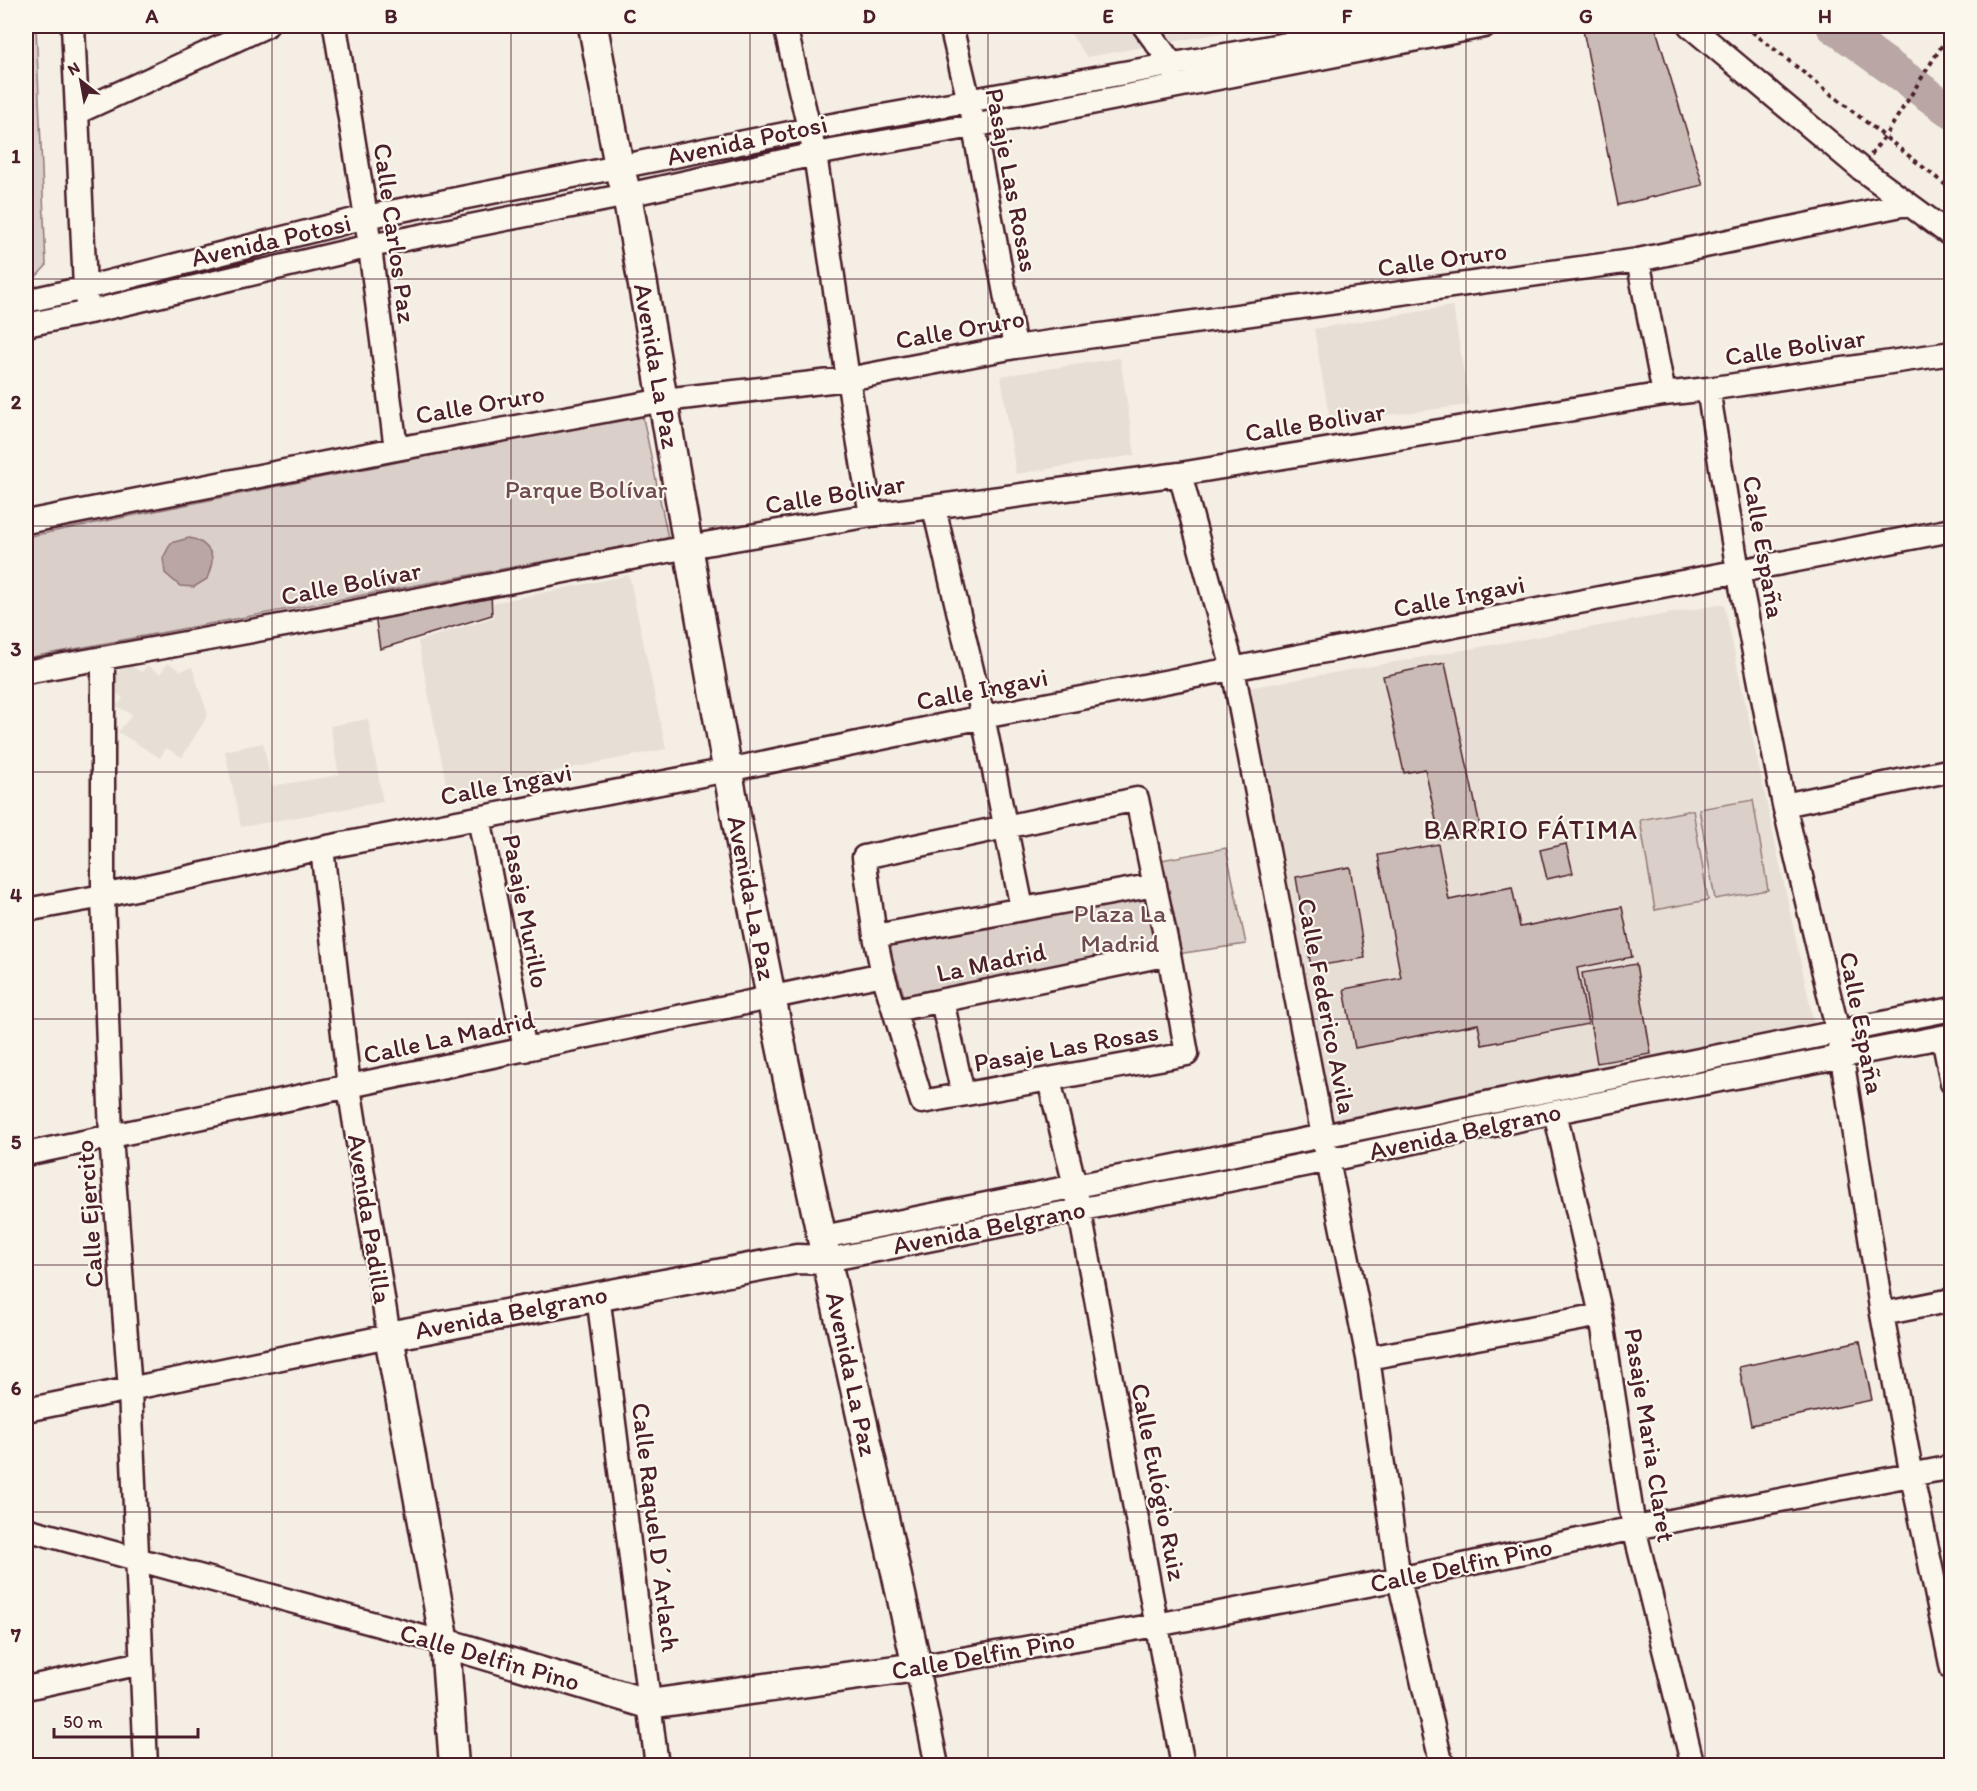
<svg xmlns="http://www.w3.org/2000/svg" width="1977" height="1791" font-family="Itim,sans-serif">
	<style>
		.built { fill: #e7dfd6 }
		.green { fill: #dbd0c9; stroke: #92787a; stroke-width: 1.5 }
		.water { fill: #baa7a5; stroke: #8d7174; stroke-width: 1.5 }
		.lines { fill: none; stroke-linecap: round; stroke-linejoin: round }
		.river { stroke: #baa7a5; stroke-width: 34 }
		.building { fill: #cabbb6; stroke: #4a1f2b; stroke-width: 1.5 }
		.minor-casing { stroke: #4a1f2b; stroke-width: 27 }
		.major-casing { stroke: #4a1f2b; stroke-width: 33 }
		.path { stroke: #4a1f2b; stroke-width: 4; stroke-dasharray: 4.5 4.5; stroke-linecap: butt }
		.minor { stroke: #fbf7ec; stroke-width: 22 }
		.major { stroke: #fbf7ec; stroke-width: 28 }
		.grid { fill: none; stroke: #4a1f2b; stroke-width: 1.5; stroke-opacity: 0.55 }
		.labels { text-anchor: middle; stroke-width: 4.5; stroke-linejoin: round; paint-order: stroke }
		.street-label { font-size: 26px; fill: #4a1f2b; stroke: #fbf7ec }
		.park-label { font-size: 26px; fill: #6e4b52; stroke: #fbf7ec }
		.neighbourhood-label { font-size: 27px; letter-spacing: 1.5px; fill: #4a1f2b; stroke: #fbf7ec }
		.neatline { fill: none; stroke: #4a1f2b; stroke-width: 2 }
		.grid-label { font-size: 20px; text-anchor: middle; font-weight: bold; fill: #4a1f2b }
	</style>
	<rect width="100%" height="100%" fill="#f4eee4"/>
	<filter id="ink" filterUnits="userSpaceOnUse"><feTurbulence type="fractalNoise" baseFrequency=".0167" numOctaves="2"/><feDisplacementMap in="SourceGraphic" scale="12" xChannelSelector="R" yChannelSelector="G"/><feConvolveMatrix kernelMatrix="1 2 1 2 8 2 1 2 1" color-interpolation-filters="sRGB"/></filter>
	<g filter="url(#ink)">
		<path class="built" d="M1065,26H1260L1087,57Z
			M1453,306L1469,405L1330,422L1314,329Z
			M1120,358L1135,455L1016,474L1001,376Z
			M629,575L666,749L448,793L418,641L494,617L493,603Z
			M1724,604L1815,1028L1323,1124L1252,733L1248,688Z
			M168,663L181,671L192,667L208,715L182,757L166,748L160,758L118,732L132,715L117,706L123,698L116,693L113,685L114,678L120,669L124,667L131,666L142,672L147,666L160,674Z
			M368,719L383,802L241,827L225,751L263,743L272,786L339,775L330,726Z"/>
		<path class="green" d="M26,26H36L46,266L34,279H26Z
			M642,413L668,538L26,658V537Z
			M1753,800L1768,890L1715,899L1699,809Z
			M1693,810L1708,900L1655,910L1640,820Z
			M1226,848L1246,944L1177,954L1161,860Z
			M1152,889L1165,951L905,999L888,945Z"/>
		<path class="water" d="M189,538C199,539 212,548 212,560C212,566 209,573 207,579L194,587L180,586L165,573L163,558L171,543Z"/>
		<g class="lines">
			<path class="river" d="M1833,26L1952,112"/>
		</g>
		<path class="building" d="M1613,26H1655L1703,185L1618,205L1583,30Z
			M491,593L492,615L380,649L375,615Z
			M1445,663L1481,830L1440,839L1425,769L1404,773L1383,676Z
			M1438,844L1449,900L1512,887L1520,927L1622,907L1632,957L1577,968L1588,1024L1482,1045L1478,1024L1355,1048L1344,989L1401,978L1378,855Z
			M1566,844L1573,873L1547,879L1540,850Z
			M1350,867L1365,958L1311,967L1296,877Z
			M1636,964L1651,1054L1597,1063L1582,973Z
			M1860,1341L1872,1400L1751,1425L1739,1367Z"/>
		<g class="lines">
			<defs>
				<path id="minor" d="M73,26L85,288L87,303
					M335,26L366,217L396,449
					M785,26L815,154L848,379L871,515
					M951,26L969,101L1015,347
					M1144,26L1172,64L1176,76
					M1690,26L1861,169L1952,236
					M78,112L266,26
					M1638,260L1664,394
					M26,301L85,288L366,217L810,129L1388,26
					M26,325L89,312L370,246L627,195L815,154L973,126L1484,26
					M1708,389L1738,571L1784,805L1838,1032L1882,1314L1912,1476L1952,1669
					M1180,474L1233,669L1323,1136L1368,1358L1399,1579L1442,1766
					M934,508L983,717L1022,908
					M26,522L396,449L664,400L848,379L1015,347L1638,260L1906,204
					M103,658V896L111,1137L130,1390L146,1766
					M26,672L296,623L688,547L871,515L1180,474L1664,394L1708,389L1952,353
					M1137,799L1169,954L1187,1054L922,1102L883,974L875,936L864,857Z
					M1784,805L1952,770
					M479,818L525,1050
					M26,910L103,896L322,848L728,770L983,717L1952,530
					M875,936L1155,885
					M942,1001L963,1094
					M895,1010L1169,954
					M1943,1037L1952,1083
					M1049,1080L1075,1186L1183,1766
					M1555,1112L1601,1315L1634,1528L1693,1766
					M26,1154L883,974
					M823,1237L1952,1009
					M827,1260L1329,1160L1555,1112L1952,1035
					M598,1295L657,1766
					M1882,1314L1952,1300
					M1368,1358L1601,1315
					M26,1410L389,1336L349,1087L322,848
					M26,1529L445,1643
					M26,1688L141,1663
					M937,1766L917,1667L1156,1625L1399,1579L1634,1528L1952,1467"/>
				<path id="major" d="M445,1643L649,1704L917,1667C868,1444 816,1221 771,997C717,731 675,462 627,195L619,166L593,26
					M454,1766L445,1643L389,1336L797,1259L827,1260"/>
			</defs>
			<use href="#minor" class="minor-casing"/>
			<use href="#major" class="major-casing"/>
			<path class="path" d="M1745,26L1952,190
				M1871,155L1891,127L1951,31L1952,26"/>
			<use href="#minor" class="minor"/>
			<use href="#major" class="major"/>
		</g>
	</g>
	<path class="grid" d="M272,26V1766M511,26V1766M750,26V1766M988,26V1766M1227,26V1766M1466,26V1766M1705,26V1766M26,279H1952M26,526H1952M26,772H1952M26,1019H1952M26,1265H1952M26,1512H1952"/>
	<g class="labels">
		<g class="street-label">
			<text transform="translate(747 140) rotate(-12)" y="9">Avenida Potosi</text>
			<text transform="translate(1012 180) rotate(79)" y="9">Pasaje Las Rosas</text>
			<text transform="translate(395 233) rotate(82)" y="9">Calle Carlos Paz</text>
			<text transform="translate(271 240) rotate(-13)" y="9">Avenida Potosi</text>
			<text transform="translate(1442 259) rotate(-8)" y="9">Calle Oruro</text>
			<text transform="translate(960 329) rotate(-10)" y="9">Calle Oruro</text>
			<text transform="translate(1795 347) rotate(-8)" y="9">Calle Bolivar</text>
			<text transform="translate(657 366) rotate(80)" y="9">Avenida La Paz</text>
			<text transform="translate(480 404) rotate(-10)" y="9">Calle Oruro</text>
			<text transform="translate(1315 422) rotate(-9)" y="9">Calle Bolivar</text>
			<text transform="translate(835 494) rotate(-9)" y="9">Calle Bolivar</text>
			<text transform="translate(1764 547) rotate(80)" y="9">Calle España</text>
			<text transform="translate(351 583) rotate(-11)" y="9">Calle Bolívar</text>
			<text transform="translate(1459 596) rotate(-11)" y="9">Calle Ingavi</text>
			<text transform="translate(982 689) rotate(-11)" y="9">Calle Ingavi</text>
			<text transform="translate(506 784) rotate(-11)" y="9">Calle Ingavi</text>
			<text transform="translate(752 898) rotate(79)" y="9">Avenida La Paz</text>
			<text transform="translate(526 911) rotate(79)" y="9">Pasaje Murillo</text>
			<text transform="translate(991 962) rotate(-12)" y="9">La Madrid</text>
			<text transform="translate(1327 1006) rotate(79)" y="9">Calle Federico Avila</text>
			<text transform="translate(1862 1023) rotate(79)" y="9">Calle España</text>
			<text transform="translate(449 1037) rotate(-12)" y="9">Calle La Madrid</text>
			<text transform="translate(1066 1047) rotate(-10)" y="9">Pasaje Las Rosas</text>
			<text transform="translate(1465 1131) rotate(-12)" y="9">Avenida Belgrano</text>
			<text transform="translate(89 1214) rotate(-94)" y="9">Calle Ejercito</text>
			<text transform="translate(370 1219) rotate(81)" y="9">Avenida Padilla</text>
			<text transform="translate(989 1227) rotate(-11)" y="9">Avenida Belgrano</text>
			<text transform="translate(511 1312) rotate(-11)" y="9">Avenida Belgrano</text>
			<text transform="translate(852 1374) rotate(78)" y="9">Avenida La Paz</text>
			<text transform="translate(1650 1435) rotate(81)" y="9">Pasaje Maria Claret</text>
			<text transform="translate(1159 1482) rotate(79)" y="9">Calle Eulógio Ruiz</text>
			<text transform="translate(656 1527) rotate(83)" y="9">Calle Raquel D´Arlach</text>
			<text transform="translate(1461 1565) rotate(-12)" y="9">Calle Delfin Pino</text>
			<text transform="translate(983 1655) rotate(-10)" y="9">Calle Delfin Pino</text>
			<text transform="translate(490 1657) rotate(16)" y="9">Calle Delfin Pino</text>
		</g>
		<g class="park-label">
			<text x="586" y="498">Parque Bolívar</text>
			<text x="1120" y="922">Plaza La<tspan x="1120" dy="30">Madrid</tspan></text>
		</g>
		<g class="neighbourhood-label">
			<text x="1531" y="839">BARRIO FÁTIMA</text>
		</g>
	</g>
	<rect width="1977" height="1791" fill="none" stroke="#fbf7ec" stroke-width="66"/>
	<g transform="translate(81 81) rotate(329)" stroke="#fbf7ec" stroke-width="4.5" paint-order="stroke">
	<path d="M0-4.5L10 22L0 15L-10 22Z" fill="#4a1f2b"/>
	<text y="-9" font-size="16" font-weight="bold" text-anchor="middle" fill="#4a1f2b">N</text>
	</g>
	<path d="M54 1728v9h144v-9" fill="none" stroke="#4a1f2b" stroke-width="3"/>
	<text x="63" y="1728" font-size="18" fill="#4a1f2b" stroke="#fbf7ec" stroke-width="4.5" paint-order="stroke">50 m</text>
	<rect x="33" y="33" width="1911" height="1725" class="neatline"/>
	<g class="grid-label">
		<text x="152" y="23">A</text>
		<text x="391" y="23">B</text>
		<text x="630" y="23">C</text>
		<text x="869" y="23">D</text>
		<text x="1108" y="23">E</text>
		<text x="1347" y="23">F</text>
		<text x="1586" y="23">G</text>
		<text x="1825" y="23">H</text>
		<text x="16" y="163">1</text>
		<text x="16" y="409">2</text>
		<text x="16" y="656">3</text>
		<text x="16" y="902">4</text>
		<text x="16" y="1149">5</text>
		<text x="16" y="1395">6</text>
		<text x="16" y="1642">7</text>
	</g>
</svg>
